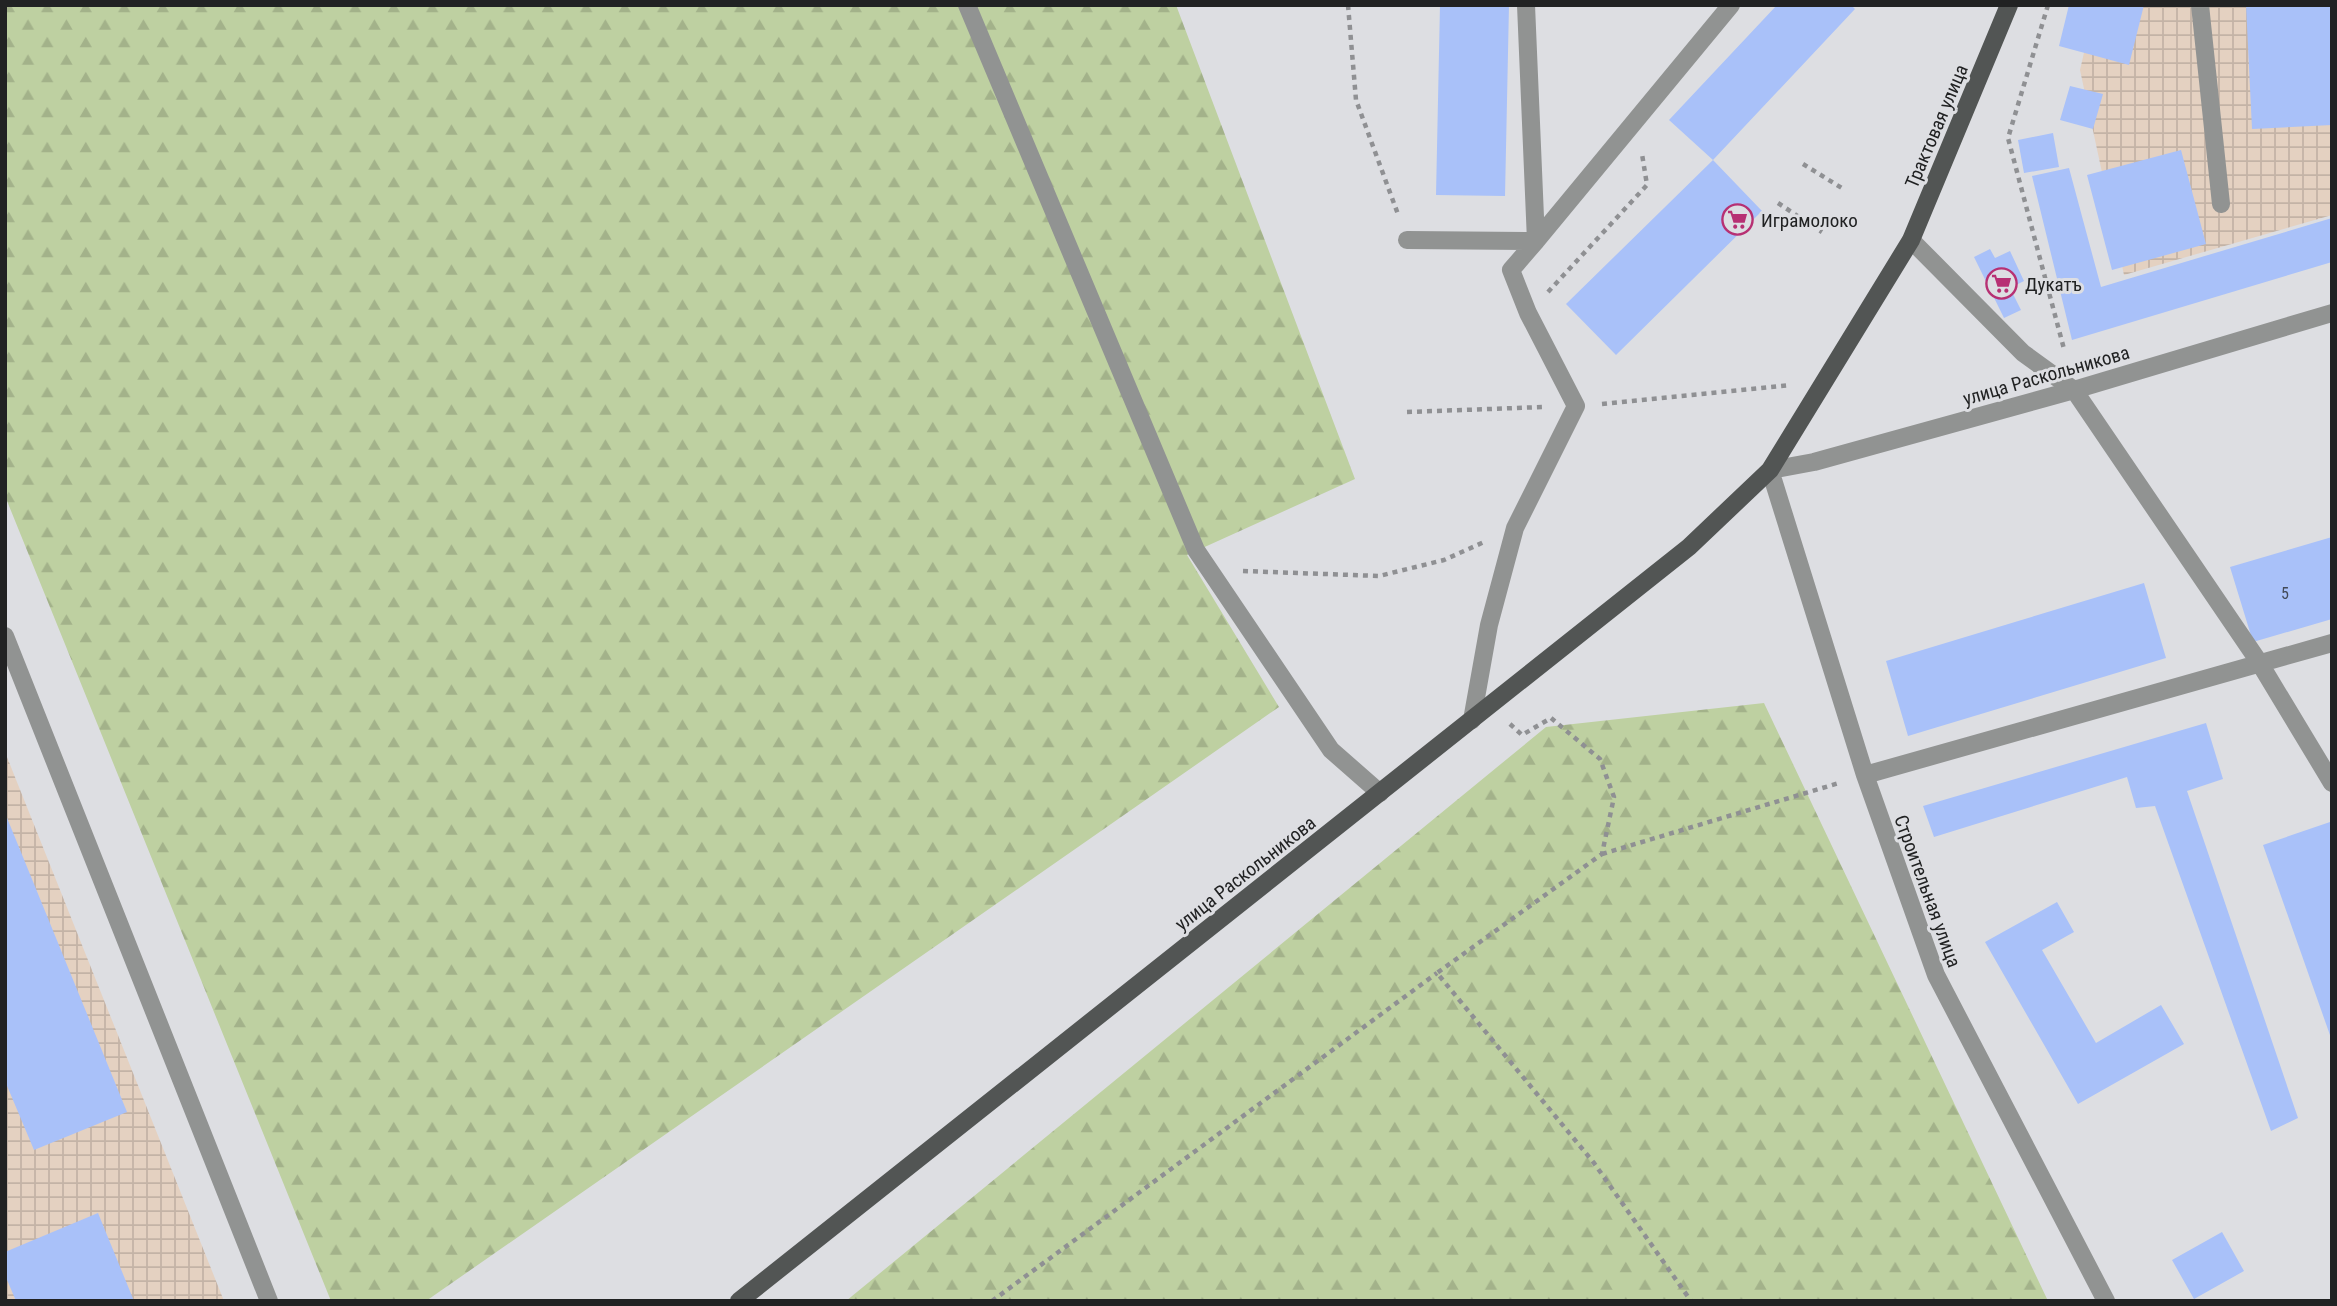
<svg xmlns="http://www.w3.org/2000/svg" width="2337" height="1306" font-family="'Roboto Condensed',sans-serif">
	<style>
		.industrial { fill: url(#industrial-grid) }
		.forest { fill: url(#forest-firs) }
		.building { fill: #a9c1f9 }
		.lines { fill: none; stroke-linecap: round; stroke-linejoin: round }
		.path { stroke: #8f9093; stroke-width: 4.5; stroke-dasharray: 5 5; stroke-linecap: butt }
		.minor { stroke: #919392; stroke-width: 18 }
		.major { stroke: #525554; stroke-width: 18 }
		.labels { text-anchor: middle; stroke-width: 6; stroke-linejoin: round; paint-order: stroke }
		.number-label { font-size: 16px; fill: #434a58 }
		.street-label { font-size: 19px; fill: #212223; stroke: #dddee2 }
		.poi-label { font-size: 19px; fill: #212223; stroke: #dddee2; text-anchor: start }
	</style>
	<defs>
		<pattern id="industrial-grid" width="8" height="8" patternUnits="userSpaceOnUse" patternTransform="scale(1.75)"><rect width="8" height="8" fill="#e4d1c1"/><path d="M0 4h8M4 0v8" fill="none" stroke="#c3b3a6"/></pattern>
		<pattern id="forest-firs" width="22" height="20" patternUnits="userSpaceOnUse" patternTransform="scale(1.75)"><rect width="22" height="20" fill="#bed0a1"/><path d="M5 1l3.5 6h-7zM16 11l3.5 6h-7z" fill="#a3b28a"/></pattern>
	</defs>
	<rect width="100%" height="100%" fill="#dddee2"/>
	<path class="industrial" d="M2095,5H2332V215L2124,275L2080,70Z
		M5,752L224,1301H5Z"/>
	<path class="forest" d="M5,5H1176L1355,479L1187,555L1279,707L426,1301H331L5,496Z
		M1764,703L2048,1301H846L1546,727Z"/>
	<path class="building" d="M1440,5H1509L1505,196L1436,195Z
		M1777,5H1851L1855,9L1713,160L1669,120Z
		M2069,5H2144L2129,65L2059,46Z
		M2246,5H2332V125L2252,129Z
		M2070,86L2103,94L2093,129L2060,120Z
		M2053,133L2059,167L2024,173L2018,140Z
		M2181,150L2206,244L2112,270L2087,175Z
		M1713,160L1762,211L1616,355L1566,304Z
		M2069,168L2101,287L2332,218V262L2072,340L2032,176Z
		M1990,249L1995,258L2010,251L2024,281L2010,288L2021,310L2004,318L1974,257Z
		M2332,537V619L2253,642L2230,567Z
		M2144,583L2166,658L1908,736L1886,661Z
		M2206,723L2223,779L2187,791L2298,1118L2271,1131L2155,806L2136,808L2127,777L1934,837L1923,806Z
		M5,813L127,1112L34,1150L5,1081Z
		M2330,822L2332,828L2331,1038L2263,845Z
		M2057,902L2074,932L2042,950L2096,1043L2161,1005L2184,1044L2078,1104L1985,942Z
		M98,1213L134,1301H16L5,1275V1252Z
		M2222,1232L2244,1271L2194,1299L2172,1260Z"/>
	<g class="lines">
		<path class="path" d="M1348,5L1356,100L1399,217
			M2048,5L2008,138L2064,349
			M1803,164L1845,190
			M1778,203L1822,232
			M1548,292L1647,185L1642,154
			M1602,404L1791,385
			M1407,412L1544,407
			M1243,571L1379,576L1444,560L1484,542
			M1510,724L1522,735L1551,718L1600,759L1614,797L1602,854L1437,973L1594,1163L1691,1301
			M1602,854L1839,783
			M992,1301L1437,973"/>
		<path class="minor" d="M967,5L1196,550L1331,750L1380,793
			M2200,5L2221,204
			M1407,240L1536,241L1731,5
			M1911,240L2023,353L2074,390L2259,662L2332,783
			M5,636L269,1301
			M1472,720L1489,625L1515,528L1576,406L1528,313L1511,270L1536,241L1526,5
			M1865,775L2332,643
			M2106,1301L1936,975L1865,775L1770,470L1814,462L2074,390L2332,313"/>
		<path class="major" d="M739,1301L1689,547L1770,470L1911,240L2009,5"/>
	</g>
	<defs>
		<symbol id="supermarket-ring" viewBox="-11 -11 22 22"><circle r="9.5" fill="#dddee2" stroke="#b73073" stroke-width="1.5"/><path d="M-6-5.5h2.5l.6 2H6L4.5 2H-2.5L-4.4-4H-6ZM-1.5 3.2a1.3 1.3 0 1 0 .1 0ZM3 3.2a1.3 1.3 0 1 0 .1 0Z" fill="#b73073"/></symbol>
	</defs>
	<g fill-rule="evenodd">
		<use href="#supermarket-ring" x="1720" y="202" width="35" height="35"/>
		<use href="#supermarket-ring" x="1984" y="266" width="35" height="35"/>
	</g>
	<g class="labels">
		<g class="number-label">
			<text x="2285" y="599">5</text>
		</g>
		<g class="street-label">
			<text transform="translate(1936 126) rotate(-67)" y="7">Трактовая улица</text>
			<text transform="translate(2046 375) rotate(-16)" y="7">улица Раскольникова</text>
			<text transform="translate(1245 873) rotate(-38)" y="7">улица Раскольникова</text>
			<text transform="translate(1928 891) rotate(70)" y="7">Строительная улица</text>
		</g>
		<g class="poi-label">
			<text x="1761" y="227">Играмолоко</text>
			<text x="2025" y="291">Дукатъ</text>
		</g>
	</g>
	<rect width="2337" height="1306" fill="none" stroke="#212223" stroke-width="14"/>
</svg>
